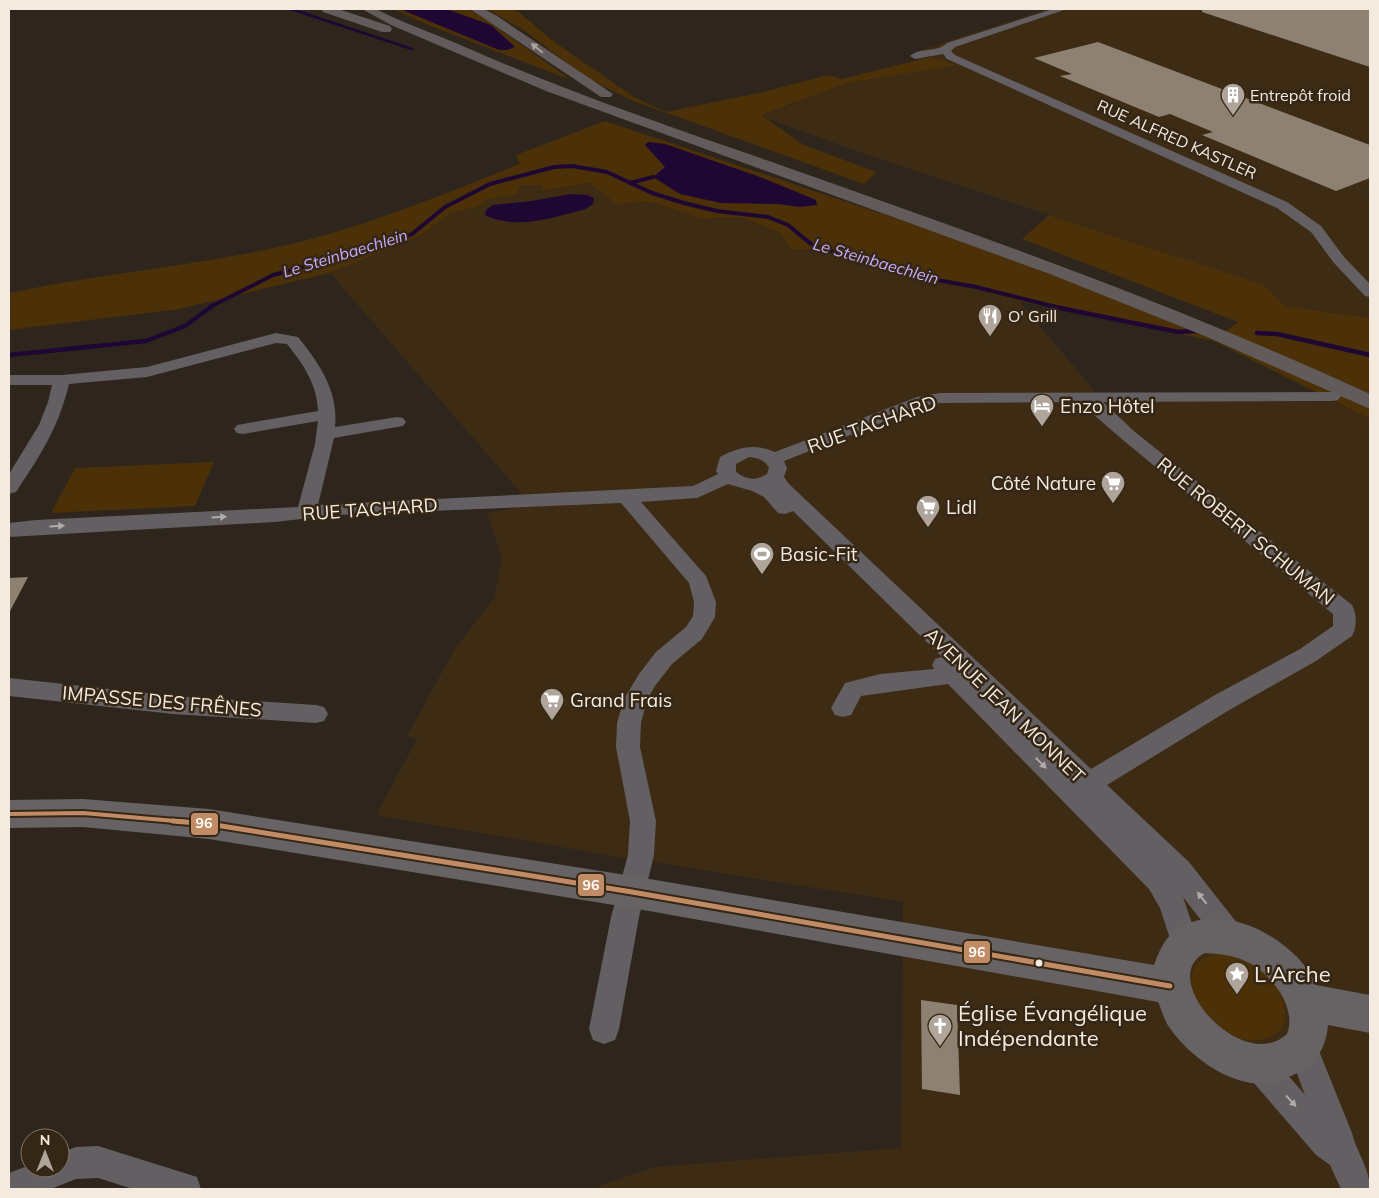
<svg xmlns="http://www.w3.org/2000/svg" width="1379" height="1198" font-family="Mulish,sans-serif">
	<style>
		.built { fill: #3d2b14 }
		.green { fill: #4b3008 }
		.water { fill: #1f0734 }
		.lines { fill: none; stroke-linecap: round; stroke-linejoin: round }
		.stream-far2 { stroke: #1f0734; stroke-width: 2.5 }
		.stream-far1 { stroke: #1f0734; stroke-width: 4 }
		.stream { stroke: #1f0734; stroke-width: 4.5 }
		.building { fill: #8e8172 }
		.street { fill: #645f63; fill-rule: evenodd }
		.secondary { fill: #676264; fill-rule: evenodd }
		.highway { fill: #615c5b; fill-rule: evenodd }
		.bus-1-far1-casing { stroke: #352715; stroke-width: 8 }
		.bus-1-casing { stroke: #352715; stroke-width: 9 }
		.bus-1-far1 { stroke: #c18c65; stroke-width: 4 }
		.bus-1 { stroke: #c18c65; stroke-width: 5 }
		.oneway { fill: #aaa39d }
		.oneway2 { fill: #b3aba7 }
		.bus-dot { fill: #f4eadf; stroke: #352715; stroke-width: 2 }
		.labels { text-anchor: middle; stroke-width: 5; stroke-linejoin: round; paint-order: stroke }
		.far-poi-label { font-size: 16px; fill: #f4eadf; stroke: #352715; text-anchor: start }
		.far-street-label { font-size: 16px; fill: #f4eadf; stroke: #352715 }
		.far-water-label { font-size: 16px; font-style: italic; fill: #cbabff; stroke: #352715 }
		.poi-label { font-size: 19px; fill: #f4eadf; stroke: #352715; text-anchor: start }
		.street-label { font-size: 19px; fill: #f4eadf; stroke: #352715 }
		.near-poi-label { font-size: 22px; fill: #f4eadf; stroke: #352715; text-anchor: start }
		.line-badge { stroke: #352715; stroke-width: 2 }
		.badge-label { font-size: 14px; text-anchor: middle; font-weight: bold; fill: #fff }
	</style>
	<rect width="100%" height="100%" fill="#2e261c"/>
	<path class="built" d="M1048,9H1370V191L1367,192L1370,196V318L1285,306L1263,285L871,156L760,116L848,83L955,65L930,57L920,50Z
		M590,183L616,204L643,202L656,203L702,219L741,217L780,233L790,249H826L1019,301L1103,401L1334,402L1370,419V1189H591L655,1167L901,1148L903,902L608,855L376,815L417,739L407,736L454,650L494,598L502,558L487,513L514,508L520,492L330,273L420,236L451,213L477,207L490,199L517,194L521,185H543L544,191Z"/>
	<path class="green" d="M393,9H468L478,14L571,80L431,26Z
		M487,9H511L520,13L553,41L634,97L666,112L763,92L828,75L842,79L930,57L957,65L848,83L761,115L804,145L876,172L864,184L631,100L587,78L525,31Z
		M605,121L1005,255L1214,340L1238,322L1022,239L1049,215L1264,285L1285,306L1370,318V419L1214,341L1019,301L826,249H790L780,233L741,217L702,219L656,203L643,202L616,204L590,183L543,191V185H521L517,194L490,199L477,207L451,213L420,236L330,273L179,309L9,330V293C111,271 217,265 318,237C387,218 454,190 520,164L516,155Z
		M214,462L195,506L51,513L75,468Z
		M1221,953C1234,955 1249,959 1260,968C1284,987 1302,1033 1259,1040C1214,1048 1154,964 1221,953Z"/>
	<path class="water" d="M400,9H446L491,25L515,47L507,50H499Z
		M648,142L665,144L760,177L816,200L817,205L801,207L777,204L721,203L680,194L653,177L665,167L645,145Z
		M571,194L587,195L594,198L593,204L586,209C554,217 517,231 485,215L486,210L493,205L531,201Z"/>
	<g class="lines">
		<path class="stream-far2" d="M291,9L412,49"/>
		<path class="stream-far1" d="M630,183L653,177
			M210,307L273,275L378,247L412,234L445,207L490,184L554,167L572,166L607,172L652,193L684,203L717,211L768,217L788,225L811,244L825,250L867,258L932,279L976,287L1056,307"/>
		<path class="stream" d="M1050,306L1178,332L1195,331
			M1257,333L1277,334L1370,355
			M9,355L146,341L185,326L212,306"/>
	</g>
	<path class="building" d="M1202,9H1370V67L1202,12Z
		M1098,42L1370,145V178L1336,191L1202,135L1213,132L1170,114L1159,117L1060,76L1072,74L1034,58Z
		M28,577L9,613V578Z
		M921,1000L957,1005L960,1095L922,1089Z"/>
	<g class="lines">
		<path class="street" d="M1053,9H1067L955,47L951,51L955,55L1287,202L1321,226L1344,257L1370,284V297L1365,296L1334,263L1311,232L1277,208L947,59L943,54L915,59L910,56C920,47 937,53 947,43Z
			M276,333L298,337C319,363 339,392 335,427L397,417L403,418L406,422L403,426L397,427L334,438L318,505L693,486L718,474L716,471L720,457C739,447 754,443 775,452L917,397L940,393L1338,392L1341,396L1338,400L1332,401L1103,402L1135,432L1352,605C1357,614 1357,627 1352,636L1316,661L1231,709L1107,785L1189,862L1241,928L1245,937L1241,946L1231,950L1221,946L1183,897L1199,944L1195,954L1185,957L1175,954L1160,908L1149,889L948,684L861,696L851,715L843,717L835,715L831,708L845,683L880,674L934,669L932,665L935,659L942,657L793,511L785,514L778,513L764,497L752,491L728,484L697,498L641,502L706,576L716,602L715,617L702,639L672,664L655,686L647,700L641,723L640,747L656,821L654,855L639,917L619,1029L615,1040L604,1044L593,1040L589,1029L611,917L628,855L630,821L616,747L617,723L624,699L639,674L656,652L686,627L693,616L694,602L689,583L621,503L336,515L275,522L9,537V523L36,520L298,507L315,444L318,421L243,434L237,433L234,429L237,425L243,424L318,411C317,384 303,364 287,344L276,343L147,377L69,384C58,429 41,454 16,492L9,494V474L39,425L48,402L52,385H9V375H62L147,367ZM1085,402L1094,415L1123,440L1333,614V626L1300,649L1215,695L1091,769L789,484L784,477L787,468L784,461L927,405L940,403ZM749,457C758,458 765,460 769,468L767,474C756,481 747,480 736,472V464Z
			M9,678L173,696L316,705L324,707L328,714L324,721L316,723L173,714L9,696Z
			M1302,1032L1313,1036L1352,1133C1357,1153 1370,1169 1370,1189H1341L1330,1165L1316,1155L1247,1075L1243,1064L1247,1053L1258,1049L1269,1053L1305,1095L1287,1047L1291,1036Z
			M98,1146L197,1177L201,1189H133L98,1178L76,1179L51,1189H9V1173L30,1165V1168H60V1153L76,1147Z"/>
		<path class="secondary" d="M83,799L209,809L632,876L1154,965C1158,954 1164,939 1174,932C1218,896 1297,939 1316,985L1370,995V1033L1328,1025C1326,1049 1315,1066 1293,1075C1286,1078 1276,1084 1268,1084C1229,1086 1190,1057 1169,1027C1164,1020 1162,1010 1158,1002L632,908L209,839L83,827L9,828V800ZM1205,953C1218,954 1231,955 1243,960C1269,970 1298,1007 1287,1034C1243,1075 1155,978 1205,953Z"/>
		<path class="highway" d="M321,9H338L390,26L392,29L390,32H382L323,12Z
			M362,9H376C405,24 436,34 465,47C563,90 664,125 766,160C970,232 1173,303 1370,394V409L1207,337L1050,274L546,91L391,25Z
			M470,9H484L497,16L613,94L611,97H601Z"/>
		<defs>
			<path id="bus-1-far1" d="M9,814L83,813L187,822"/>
			<path id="bus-1" d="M173,821L209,824L632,892L1170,986"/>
		</defs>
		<use href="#bus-1-far1" class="bus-1-far1-casing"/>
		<use href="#bus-1" class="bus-1-casing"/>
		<use href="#bus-1-far1" class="bus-1-far1"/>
		<use href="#bus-1" class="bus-1"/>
	</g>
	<defs><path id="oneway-solid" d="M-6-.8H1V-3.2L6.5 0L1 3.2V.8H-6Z" transform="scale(1.25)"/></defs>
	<use class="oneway" href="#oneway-solid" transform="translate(537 48) rotate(-141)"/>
	<g class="oneway2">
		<use href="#oneway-solid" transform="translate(219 517) rotate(-3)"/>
		<use href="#oneway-solid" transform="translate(57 526) rotate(-3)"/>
		<use href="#oneway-solid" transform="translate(1041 763) rotate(45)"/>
		<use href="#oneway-solid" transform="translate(1202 898) rotate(-128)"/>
		<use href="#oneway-solid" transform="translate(1291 1101) rotate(48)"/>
	</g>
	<defs>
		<symbol id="building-pin" viewBox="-11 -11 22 30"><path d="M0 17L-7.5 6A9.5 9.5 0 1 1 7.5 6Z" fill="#afa59b" stroke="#352715"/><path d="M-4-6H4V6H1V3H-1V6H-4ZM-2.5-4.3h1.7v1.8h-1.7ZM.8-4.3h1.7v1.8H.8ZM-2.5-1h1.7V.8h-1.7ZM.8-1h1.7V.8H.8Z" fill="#fff"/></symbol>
		<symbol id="restaurant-pin" viewBox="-11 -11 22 30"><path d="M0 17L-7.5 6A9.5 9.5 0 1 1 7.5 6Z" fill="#afa59b" stroke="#352715"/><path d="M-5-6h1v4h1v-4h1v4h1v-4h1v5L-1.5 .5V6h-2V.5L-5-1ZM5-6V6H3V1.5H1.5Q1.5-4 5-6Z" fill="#fff"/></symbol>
		<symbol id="hotel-pin" viewBox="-11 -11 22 30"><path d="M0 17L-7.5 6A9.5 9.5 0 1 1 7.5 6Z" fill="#afa59b" stroke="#352715"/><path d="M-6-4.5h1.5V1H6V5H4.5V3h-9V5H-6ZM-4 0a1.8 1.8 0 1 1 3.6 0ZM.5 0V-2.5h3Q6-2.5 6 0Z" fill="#fff"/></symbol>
		<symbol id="supermarket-pin" viewBox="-11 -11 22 30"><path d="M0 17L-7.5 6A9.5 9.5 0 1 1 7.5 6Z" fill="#afa59b" stroke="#352715"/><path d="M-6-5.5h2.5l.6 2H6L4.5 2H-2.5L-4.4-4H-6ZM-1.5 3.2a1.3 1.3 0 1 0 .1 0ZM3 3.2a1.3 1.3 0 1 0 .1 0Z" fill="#fff"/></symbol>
		<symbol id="stadium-pin" viewBox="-11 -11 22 30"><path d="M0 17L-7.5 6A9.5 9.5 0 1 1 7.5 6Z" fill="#afa59b" stroke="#352715"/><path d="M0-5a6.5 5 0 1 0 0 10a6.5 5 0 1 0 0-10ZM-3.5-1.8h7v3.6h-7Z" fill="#fff"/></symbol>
		<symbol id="sight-pin" viewBox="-11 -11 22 30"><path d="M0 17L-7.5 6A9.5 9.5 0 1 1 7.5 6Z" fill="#afa59b" stroke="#352715"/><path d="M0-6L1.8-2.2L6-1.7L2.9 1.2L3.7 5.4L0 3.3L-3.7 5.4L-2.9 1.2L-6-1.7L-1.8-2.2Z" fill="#fff"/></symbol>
		<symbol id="church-pin" viewBox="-11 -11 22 30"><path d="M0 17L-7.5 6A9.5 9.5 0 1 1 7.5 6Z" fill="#afa59b" stroke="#352715"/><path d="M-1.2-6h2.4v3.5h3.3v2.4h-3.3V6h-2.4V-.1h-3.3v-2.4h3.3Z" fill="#fff"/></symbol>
	</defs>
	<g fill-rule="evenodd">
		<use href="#building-pin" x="1219" y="81" width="28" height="38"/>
		<use href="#restaurant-pin" x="976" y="302" width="28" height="38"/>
		<use href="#hotel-pin" x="1028" y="392" width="28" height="38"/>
		<use href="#supermarket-pin" x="1099" y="469" width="28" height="38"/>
		<use href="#supermarket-pin" x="914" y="493" width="28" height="38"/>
		<use href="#stadium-pin" x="748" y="540" width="28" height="38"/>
		<use href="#supermarket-pin" x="538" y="686" width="28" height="38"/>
		<use href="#sight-pin" x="1223" y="960" width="28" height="38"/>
		<use href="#church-pin" x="926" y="1012" width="28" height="38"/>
	</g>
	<circle class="bus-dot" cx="1039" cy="963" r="4.5"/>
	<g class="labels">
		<g class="far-poi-label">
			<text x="1250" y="101">Entrepôt froid</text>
			<text x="1008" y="322">O' Grill</text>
		</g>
		<g class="far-street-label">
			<text transform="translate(1177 139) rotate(24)" y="6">RUE ALFRED KASTLER</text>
		</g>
		<g class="far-water-label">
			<text transform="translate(345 253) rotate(-17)" y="6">Le Steinbaechlein</text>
			<text transform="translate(876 261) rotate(16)" y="6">Le Steinbaechlein</text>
		</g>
		<g class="poi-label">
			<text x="1060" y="413">Enzo Hôtel</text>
			<text x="1096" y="490" text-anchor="end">Côté Nature</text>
			<text x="946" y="514">Lidl</text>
			<text x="780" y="561">Basic-Fit</text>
			<text x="570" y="707">Grand Frais</text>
		</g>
		<g class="street-label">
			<text transform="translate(872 424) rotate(-20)" y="7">RUE TACHARD</text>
			<text transform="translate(370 509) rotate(-4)" y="7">RUE TACHARD</text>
			<text transform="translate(1246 531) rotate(39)" y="7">RUE ROBERT SCHUMAN</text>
			<text transform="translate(162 701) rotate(5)" y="7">IMPASSE DES FRÊNES</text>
			<text transform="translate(1005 705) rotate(44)" y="7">AVENUE JEAN MONNET</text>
		</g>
		<g class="near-poi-label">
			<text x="1254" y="982">L'Arche</text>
			<text x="958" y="1021">Église Évangélique<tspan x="958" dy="25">Indépendante</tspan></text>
		</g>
	</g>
	<g class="line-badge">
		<rect x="190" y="812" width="29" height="24" rx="5" fill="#c18c65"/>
		<rect x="577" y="873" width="28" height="24" rx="5" fill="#c18c65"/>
		<rect x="963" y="940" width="28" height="24" rx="5" fill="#c18c65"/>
	</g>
	<g class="badge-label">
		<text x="204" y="828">96</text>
		<text x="591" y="890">96</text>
		<text x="977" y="957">96</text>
	</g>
	<rect width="1379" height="1198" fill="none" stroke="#f4eadf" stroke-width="20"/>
	<g transform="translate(45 1153)"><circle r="24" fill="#352715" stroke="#817566"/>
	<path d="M0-4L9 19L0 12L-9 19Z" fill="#afa59b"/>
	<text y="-8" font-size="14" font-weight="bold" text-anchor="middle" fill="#f4eadf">N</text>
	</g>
</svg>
